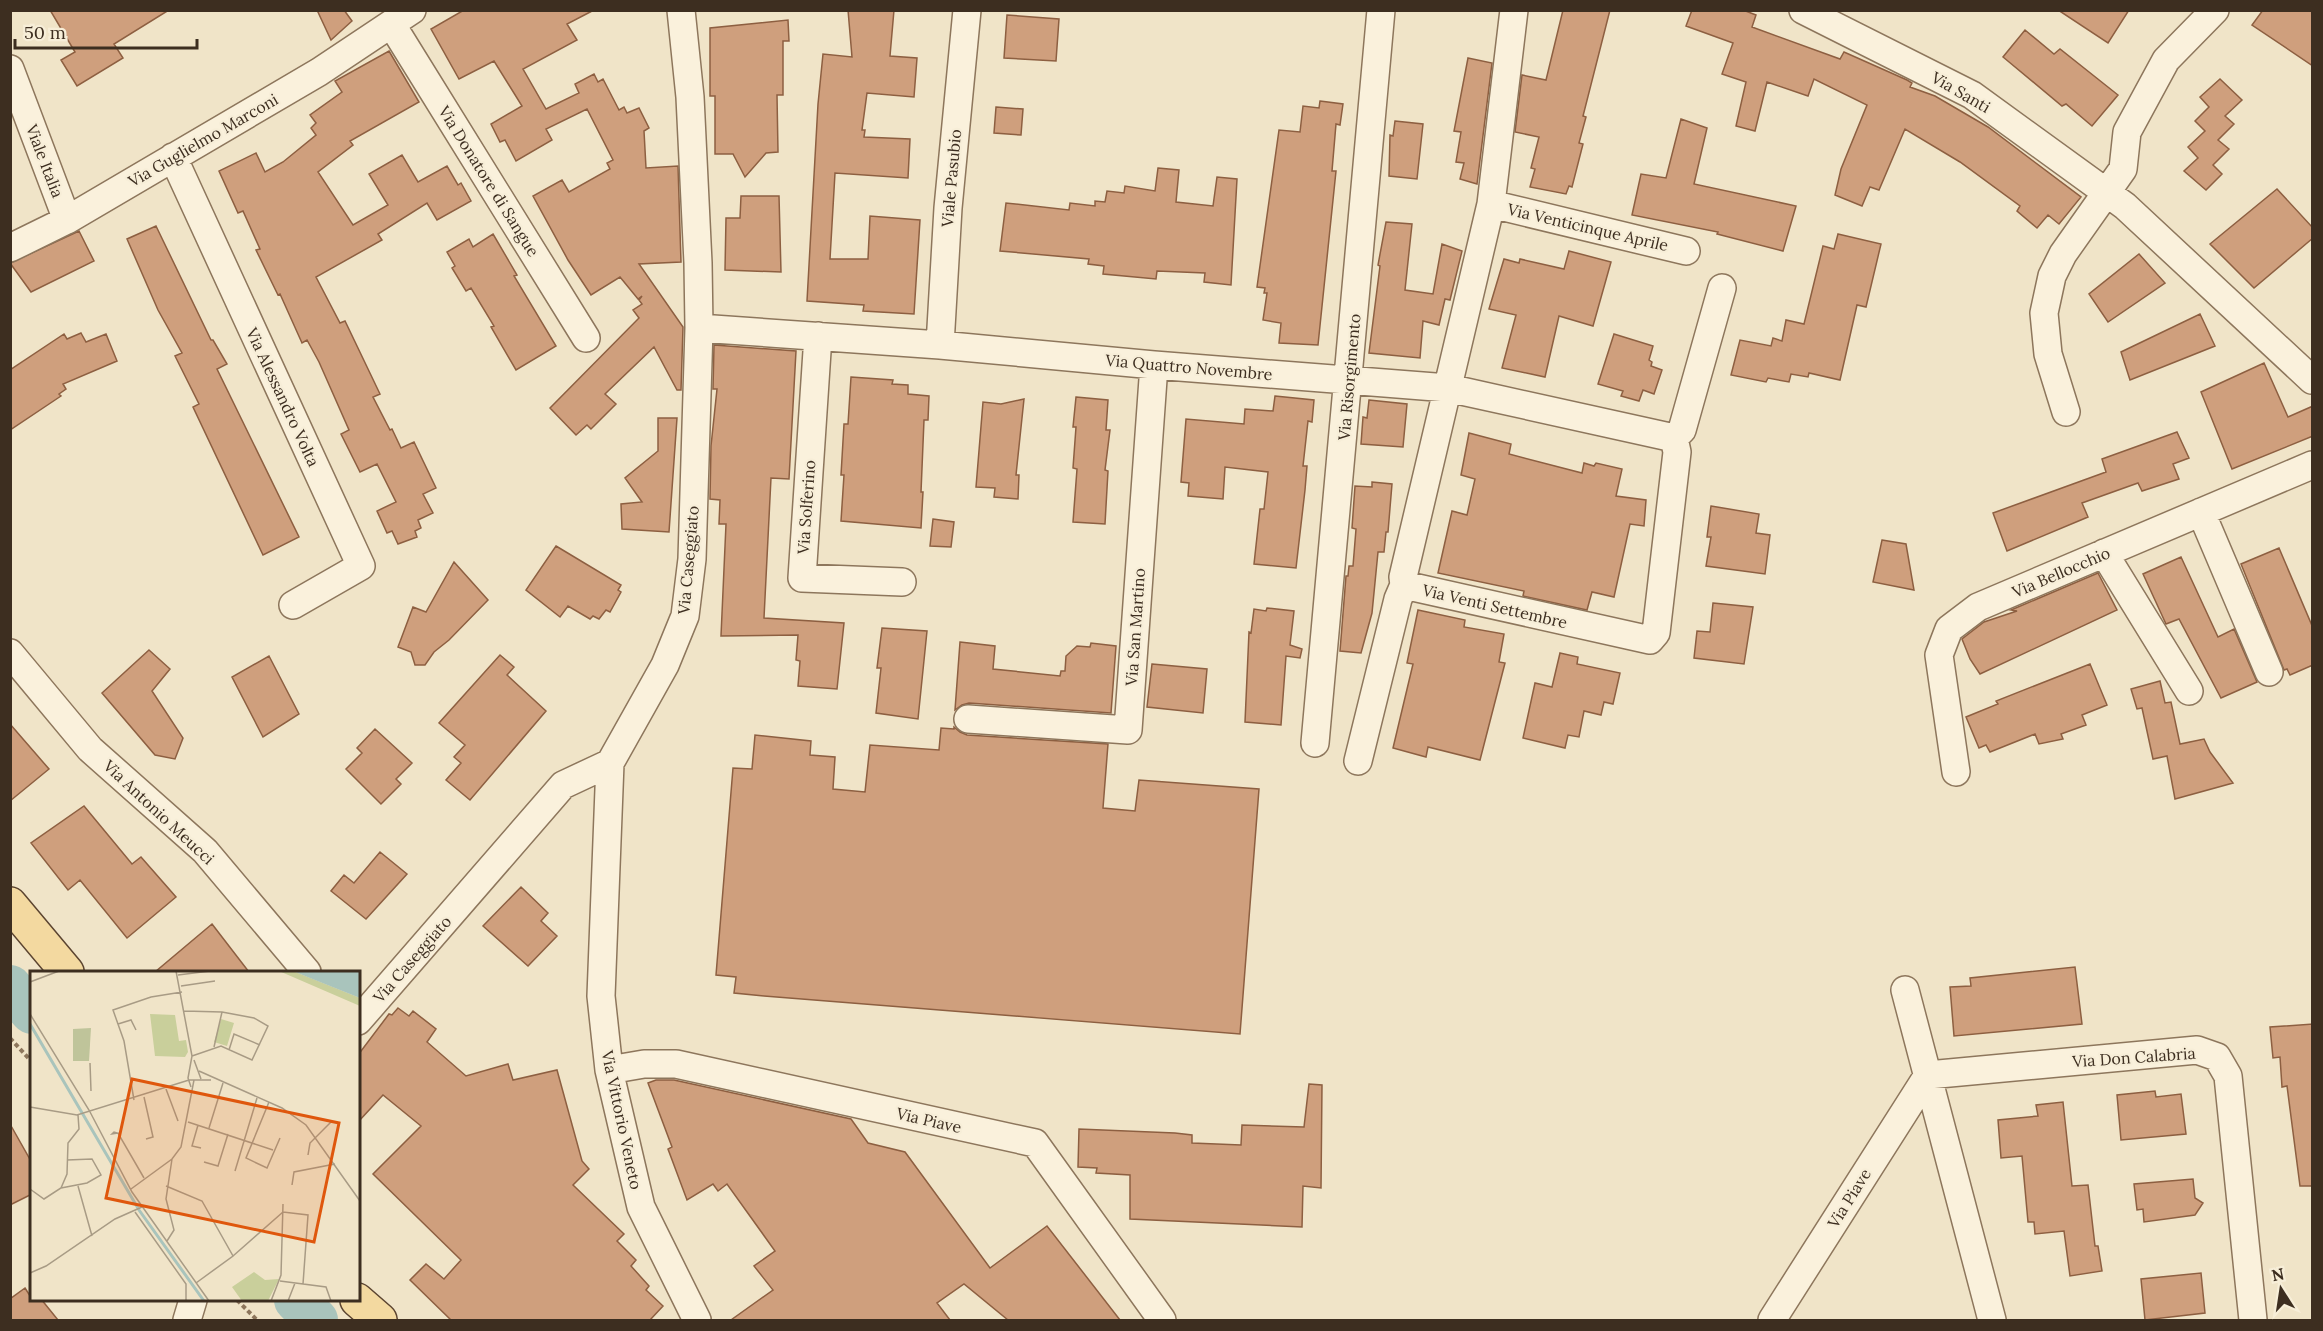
<svg xmlns="http://www.w3.org/2000/svg" width="2323" height="1331" font-family="Lora,serif">
	<style>
		.lines { fill: none; stroke-linecap: round; stroke-linejoin: round }
		.river { stroke: #a9c4bc; stroke-width: 44 }
		.building { fill: #cf9f7d; stroke: #8d5f41; stroke-width: 1.5 }
		.minor-casing { stroke: #8d765c; stroke-width: 30 }
		.major-casing { stroke: #5b4430; stroke-width: 36 }
		.path { stroke: #8d765c; stroke-width: 4; stroke-dasharray: 4.5 3; stroke-linecap: butt }
		.minor { stroke: #faf1dc; stroke-width: 27 }
		.major { stroke: #f3d9a0; stroke-width: 33 }
		.labels { text-anchor: middle; stroke-width: 4.5; stroke-linejoin: round; paint-order: stroke }
		.street-label { font-size: 16px; fill: #3d2e20; stroke: #f7eed8 }
		.inset-river { fill: none; stroke: #a9c4bc; stroke-width: 3 }
		.inset-road { fill: none; stroke: #a89b85; stroke-width: 1.5 }
		.view { fill: #df570d; fill-opacity: 0.15; stroke: #df570d; stroke-width: 3 }
		.inset-edge { fill: none; stroke: #3d2e20; stroke-width: 3 }
	</style>
	<rect width="100%" height="100%" fill="#f0e4c8"/>
	<g class="lines">
		<path class="river" d="M10,987L32,1012
			M296,1300L316,1320"/>
	</g>
	<path class="building" d="M50,10H169L114,44L123,58L77,86L61,60L75,52Z
		M317,10H344L352,21L331,40Z
		M464,10H594L567,24L577,40L523,69L546,109L579,93L575,84L594,74L598,82L603,79L619,110L624,107L627,113L639,108L649,128L644,131L646,168L678,166L681,262L639,264L683,327L681,390H677L654,347L605,394L616,404L591,429L587,425L576,435L550,408L639,318L633,310L642,304L639,300L642,296L638,299L620,277L591,295L568,260L533,196L562,180L569,192L610,169L607,163L613,160L587,109L546,129L552,140L516,161L505,140L500,142L491,124L522,106L494,61L459,79L431,29Z
		M848,10H894L890,56L917,58L914,97L867,93L862,130H865L864,137L910,139L908,178L835,173L830,259H868L870,216L920,220L914,314L863,311L864,305L807,301L818,104L823,54L852,57Z
		M1563,10H1610L1583,116L1586,117L1579,143L1583,144L1572,187L1569,186L1566,194L1530,187L1535,169L1531,168L1539,137L1515,132L1522,75L1546,80Z
		M1692,10H1743L1756,15L1752,27L1840,59L1844,52L1907,80L1912,83L1910,87L1935,96L1988,127L2081,197L2059,224L2048,215L2037,228L2017,211L2020,206L1960,162L1905,129L1879,190L1870,187L1862,206L1835,195L1841,169L1867,105L1814,79L1808,96L1767,82L1755,131L1736,126L1746,82L1722,74L1733,43L1686,26Z
		M2058,10H2129L2108,43Z
		M2263,10H2313V66L2252,25Z
		M1007,15L1059,19L1056,61L1004,58Z
		M788,20L789,41H783V95H777L778,152L766,153L745,177L733,154H715V96H710V28Z
		M2025,30L2054,54L2060,49L2118,95L2092,126L2066,104L2062,106L2003,57Z
		M389,51L419,102L350,141L353,145L318,172L353,225L388,205L369,174L402,155L418,182L447,166L458,185L461,183L471,201L437,220L427,203L378,234L382,240L316,277L340,323L345,321L380,394L373,397L390,430L392,429L401,448L414,442L436,488L423,494L433,513L418,520L421,528L415,531L417,537L398,544L392,531L387,533L377,511L396,502L377,464L360,472L341,434L349,430L319,362L307,340L302,343L280,294L278,295L256,250L260,249L243,211L238,213L219,171L256,153L265,172L283,162L316,135L311,128L316,123L310,115L342,92L335,81Z
		M1468,58L1492,63L1477,184L1460,179L1464,163L1456,162L1461,132L1454,131Z
		M2220,79L2242,100L2225,116L2234,124L2218,140L2229,149L2213,165L2222,174L2206,190L2184,171L2198,158L2188,147L2205,131L2195,121L2209,107L2200,97Z
		M1320,101L1343,104L1340,125L1336,124L1332,171H1336L1318,345L1279,343L1281,323L1263,320L1267,293H1264L1265,288L1257,287L1279,130L1300,132L1303,106L1319,108Z
		M996,107L1023,109L1021,135L994,133Z
		M1681,119L1707,128L1694,184L1796,206L1783,251L1717,234L1718,232L1632,215L1641,174L1666,178Z
		M1395,121L1423,124L1417,179L1389,176L1390,135L1393,136Z
		M1158,168L1179,170L1176,202L1213,206L1217,177L1237,179L1231,285L1204,282L1205,273L1157,271L1156,279L1103,274L1104,266L1088,264L1089,259L1000,251L1006,203L1069,210L1070,203L1095,206V201L1105,202L1107,191L1124,193L1125,186L1155,191Z
		M2277,189L2313,228V238L2254,288L2210,244Z
		M741,196H779L781,272L725,270L726,218H740Z
		M1386,222L1412,224L1405,290L1433,294L1442,244L1462,251L1450,300L1445,299L1439,325L1423,321L1420,358L1369,353L1380,266L1378,265Z
		M156,226L211,340H213L227,364L217,369L299,537L263,555L193,407L199,404L175,356L182,353L158,310L127,239Z
		M79,231L94,261L31,292L10,263Z
		M493,234L517,275L514,276L556,346L516,370L491,327L494,326L471,288L466,291L452,268L455,266L447,252L469,239L473,247Z
		M1838,234L1881,244L1866,307L1857,305L1840,380L1809,373L1808,377L1791,374L1789,382L1768,378L1766,382L1731,375L1740,340L1771,346L1773,338L1782,341L1786,320L1804,324L1823,246L1834,249Z
		M1569,251L1611,262L1593,326L1559,316L1545,377L1502,368L1516,315L1489,309L1504,259L1519,263L1520,259L1564,269Z
		M2139,254L2165,283L2108,322L2089,294Z
		M2200,314L2215,346L2130,380L2121,352Z
		M81,333L86,342L106,334L117,361L63,384L66,389L59,394L61,396L10,430V370L64,334L67,339Z
		M1614,334L1653,346L1649,360L1652,362L1651,366L1662,370L1654,394L1643,390L1639,401L1621,396L1623,391L1598,384Z
		M714,345L796,351L789,479L771,478L764,618L844,623L837,689L798,686L800,661L796,660L798,635L721,636L726,524H719L720,500L710,499L711,446L717,389H713Z
		M2264,363L2288,417L2313,406V436L2232,469L2201,392Z
		M851,377L893,380L892,384L908,385V394L929,396L928,420H924L921,492H923L921,528L841,521L844,475H841L844,424H848Z
		M1275,396L1314,400L1312,422L1308,421L1303,466H1307L1305,490L1296,568L1254,564L1260,509H1264L1268,472L1225,467L1223,499L1188,496L1189,483L1181,482L1186,419L1244,424L1245,409L1273,411Z
		M1076,397L1108,400L1106,430H1110L1105,470L1108,471L1105,524L1073,522L1077,469L1073,468L1076,427H1073Z
		M1024,399L1016,475H1019L1018,499L994,497L995,488L976,487L983,402L1001,404Z
		M1369,400L1407,404L1403,447L1361,444L1363,417L1367,418Z
		M658,418H677L669,532L622,529L621,504L642,502L625,478L658,451Z
		M2177,432L2189,458L2173,464L2179,479L2142,491L2138,483L2082,503L2088,517L2007,551L1993,513L2106,472L2102,459Z
		M1469,433L1511,444L1509,454L1582,473L1584,463L1594,466L1596,463L1622,469L1616,496L1646,500L1644,526L1630,524L1614,597L1592,592L1587,610L1523,596L1524,591L1438,573L1452,511L1467,515L1475,479L1461,475Z
		M1372,482L1392,484L1388,532H1386L1384,552H1378L1372,613L1361,653L1340,651L1346,576H1348L1349,566H1353L1356,529L1352,528L1355,486L1372,487Z
		M1711,506L1759,514L1756,533L1770,535L1765,574L1706,566L1711,537H1707Z
		M933,519L954,522L951,547L930,546Z
		M1882,540L1906,544L1914,590L1873,582Z
		M556,546L621,585L618,590L621,592L610,612L606,610L599,619L593,616L590,619L568,606L560,617L526,590Z
		M2279,548L2313,628V665L2290,675L2287,669L2284,670L2241,564Z
		M2181,557L2218,637L2234,629L2257,682L2221,698L2179,619L2166,624L2143,574Z
		M454,562L488,600L449,640L434,652L425,665H415L411,652L398,647L413,607L426,612Z
		M2098,573L2117,610L1980,674L1970,659L1962,639L1984,622L2017,611L2011,610Z
		M1713,603L1753,607L1744,664L1694,658L1697,631L1710,632Z
		M1267,608L1294,611L1290,645L1302,649L1300,658L1286,656L1281,725L1245,722L1249,632L1251,633L1254,609L1266,611Z
		M1418,610L1465,620L1464,627L1504,634L1499,662L1505,663L1480,760L1428,747L1426,757L1393,748L1413,664L1407,663Z
		M882,628L927,631L918,719L876,713L881,668H877Z
		M960,642L995,646L993,669L1060,676L1061,671H1065L1066,656L1077,646L1090,647L1091,643L1116,646L1111,713L969,703L962,705L955,710Z
		M149,650L170,669L152,691L183,738L175,759L155,755L102,693Z
		M1560,653L1578,657L1577,664L1620,673L1613,704L1604,702L1601,715L1584,711L1579,737L1568,735L1565,748L1523,738L1535,683L1552,687Z
		M500,655L514,667L507,675L546,711L470,800L446,780L461,763L454,757L465,745L439,723Z
		M269,656L299,714L263,737L232,677Z
		M1152,664L1207,669L1203,713L1147,707Z
		M2090,664L2107,705L2082,715L2086,725L2061,734L2063,739L2039,744L2035,734L1990,752L1986,745L1979,748L1966,717L1998,704L1996,701Z
		M2160,681L2165,703L2171,702L2180,744L2204,739L2210,752L2233,783L2175,799L2167,756L2153,759L2142,708L2137,709L2131,689Z
		M10,724L49,769L10,801Z
		M954,727L960,732L967,735L1108,744L1103,808L1135,811L1139,780L1259,789L1240,1034L764,996L734,993L736,977L716,975L733,768L752,769L755,735L811,741L810,755L835,757L833,789L865,792L870,745L939,750L941,728L954,729Z
		M375,729L412,763L396,779L401,784L381,804L346,769L362,753L357,748Z
		M84,806L132,864L141,857L176,897L127,938L80,880L68,890L31,843Z
		M380,852L407,874L366,919L331,891L344,875L354,883Z
		M521,887L548,913L541,921L557,936L528,966L483,926Z
		M212,924L249,972H155Z
		M2075,967L2082,1024L1954,1036L1950,987L1971,986L1970,978Z
		M398,1008L409,1016L413,1011L436,1029L427,1042L466,1076L508,1064L513,1080L557,1070L582,1161L589,1169L573,1185L624,1234L617,1241L636,1260L631,1266L649,1286L646,1290L663,1306L650,1320H451L410,1280L426,1264L444,1279L461,1260L373,1174L421,1126L383,1095L358,1122V1055L389,1014L392,1015Z
		M2313,1024V1186H2300L2287,1086L2282,1087L2280,1057L2273,1058L2270,1027Z
		M656,1080H674L851,1119L868,1143L905,1152L990,1268L1047,1226L1120,1320H1008L964,1284L937,1303L950,1320H731L773,1290L754,1266L775,1251L727,1184L718,1191L713,1184L687,1200L668,1149L672,1147L648,1083Z
		M1309,1084L1322,1085L1321,1188L1303,1186L1302,1227L1130,1219V1175L1096,1173L1097,1168L1078,1167L1079,1129L1175,1133L1192,1135V1143L1241,1145L1242,1125L1304,1127Z
		M2155,1091L2156,1097L2181,1094L2186,1134L2121,1140L2117,1095Z
		M2063,1102L2072,1186L2088,1185L2095,1246H2098L2102,1271L2070,1276L2064,1231L2035,1234L2034,1222H2028L2022,1156L2001,1158L1998,1120L2038,1116L2036,1105Z
		M10,1124L32,1163V1194L10,1205Z
		M2193,1179L2195,1198L2203,1203L2195,1215L2144,1222L2143,1209L2137,1210L2134,1184Z
		M2201,1273L2205,1313L2145,1320L2141,1279Z
		M25,1288L32,1299H41L58,1320H10V1299Z"/>
	<g class="lines">
		<defs>
			<path id="minor" d="M1514,10L1491,204L1403,577L1404,585L1650,640L1656,633L1677,452L1674,438L1682,430L1722,288
				M1803,10L1972,95L2125,206L2312,380
				M392,25L586,338
				M10,69L67,220
				M173,157L361,566L293,605
				M1491,204L1686,251
				M10,248L67,220L319,72L412,10
				M699,328L940,345L1154,365L1448,388L1674,438
				M818,336L802,578L902,582
				M940,345L948,208L967,10
				M2066,412L2048,354L2044,313L2052,276L2063,254L2123,169L2127,132L2166,60L2215,10
				M2201,512L2269,672
				M2104,553L2189,691
				M10,653L90,749L205,851L307,972
				M968,719L1128,730L1154,365
				M1315,743L1381,10
				M1358,761L1398,599L1404,585
				M610,763L601,996L609,1070L641,1207L697,1320
				M1956,772L1939,655L1949,629L1978,607L2312,465
				M1905,990L1992,1320
				M358,1021L563,785L610,763L665,665L685,616L692,559L699,328L698,263L690,97L681,10
				M609,1070L644,1064H676L1035,1143L1162,1320
				M187,1320L193,1300
				M1772,1320L1928,1075L2197,1050L2217,1057L2228,1076L2253,1320"/>
			<path id="major" d="M10,904L67,972
				M357,1300L380,1320"/>
		</defs>
		<use href="#minor" class="minor-casing"/>
		<use href="#major" class="major-casing"/>
		<path class="path" d="M10,1038L32,1062
			M237,1300L257,1320"/>
		<use href="#minor" class="minor"/>
		<use href="#major" class="major"/>
	</g>
	<g class="labels">
		<g class="street-label">
			<text transform="translate(1961 92) rotate(30)" y="6">Via Santi</text>
			<text transform="translate(203 140) rotate(-30)" y="6">Via Guglielmo Marconi</text>
			<text transform="translate(45 161) rotate(69)" y="6">Viale Italia</text>
			<text transform="translate(951 178) rotate(-85)" y="6">Viale Pasubio</text>
			<text transform="translate(489 181) rotate(58)" y="6">Via Donatore di Sangue</text>
			<text transform="translate(1588 227) rotate(13)" y="6">Via Venticinque Aprile</text>
			<text transform="translate(1189 367) rotate(5)" y="6">Via Quattro Novembre</text>
			<text transform="translate(1349 377) rotate(-85)" y="6">Via Risorgimento</text>
			<text transform="translate(283 397) rotate(65)" y="6">Via Alessandro Volta</text>
			<text transform="translate(806 507) rotate(-86)" y="6">Via Solferino</text>
			<text transform="translate(688 560) rotate(-85)" y="6">Via Caseggiato</text>
			<text transform="translate(2061 572) rotate(-23)" y="6">Via Bellocchio</text>
			<text transform="translate(1495 606) rotate(13)" y="6">Via Venti Settembre</text>
			<text transform="translate(1135 627) rotate(-86)" y="6">Via San Martino</text>
			<text transform="translate(159 812) rotate(43)" y="6">Via Antonio Meucci</text>
			<text transform="translate(412 959) rotate(-49)" y="6">Via Caseggiato</text>
			<text transform="translate(2134 1057) rotate(-4)" y="6">Via Don Calabria</text>
			<text transform="translate(622 1120) rotate(78)" y="6">Via Vittorio Veneto</text>
			<text transform="translate(929 1120) rotate(13)" y="6">Via Piave</text>
			<text transform="translate(1849 1198) rotate(-58)" y="6">Via Piave</text>
		</g>
	</g>
	<g transform="translate(30 971)">
		<rect width="330" height="330" fill="#f0e4c8"/>
		<path d="M249,0H263L330,27V35ZM120,43L145,44L149,70L156,69L158,81L155,86L125,85ZM191,48L204,52L197,75L184,71ZM224,301L235,309L249,308L238,330H212L202,316Z" fill="#c9cf9b"/>
		<path d="M61,57L59,90H43V58Z" fill="#bfc49a"/>
		<path d="M263,0H330V27L280,7Z" fill="#a9c4bc"/>
		<path class="inset-river" d="M0,53L109,239L174,330"/>
		<path class="inset-road" d="M146,0L162,85L158,107L161,116M148,4L180,0M0,11L29,0M151,15L185,10M154,40L192,41L224,47L238,55L222,89L191,75L162,85M0,43L59,139L102,221L179,330M88,53L101,49L106,59M184,76L192,41M199,79L204,63L230,74M164,89L171,108M60,92L61,120M169,100L252,137L276,154L330,230M136,118L148,150M114,126L123,166L116,168M104,129L94,70L83,39L121,26L152,21M239,131L216,187L237,197L250,167M0,136L47,144L159,109H181M158,151L243,179M168,154L162,175L171,177M179,157L193,112M87,162L84,161L82,163L88,162L114,207M278,184L280,172L302,150M174,191L188,195L198,163M205,200L227,127M262,214L264,201L305,193M48,215L62,265M136,215L172,230L203,285L166,312M31,217L57,212L71,204L62,188L37,189M0,218L14,228L31,217L37,203L38,172L49,158L48,144M101,218L142,188L151,176L164,109M105,241L156,313V330M137,270L144,259L136,228L142,188M203,285L253,241L278,244L273,313M0,302L16,295L85,248L112,236M250,310L296,316L301,330M241,330L251,304L253,233M258,330L265,312"/>
		<path class="view" d="M102,108L309,152L284,271L76,227Z"/>
		<rect width="330" height="330" class="inset-edge"/>
	</g>
	<rect width="2323" height="1331" fill="none" stroke="#3d2e20" stroke-width="24"/>
	<g transform="translate(2281 1289) rotate(348)" stroke="#f7eed8" stroke-width="4.5" paint-order="stroke">
	<path d="M0-4.5L10 22L0 15L-10 22Z" fill="#3d2e20"/>
	<text y="-9" font-size="16" font-weight="bold" text-anchor="middle" fill="#3d2e20">N</text>
	</g>
	<path d="M15 39v9h182v-9" fill="none" stroke="#3d2e20" stroke-width="3"/>
	<text x="24" y="39" font-size="18" fill="#3d2e20" stroke="#f7eed8" stroke-width="4.5" paint-order="stroke">50 m</text>
</svg>
